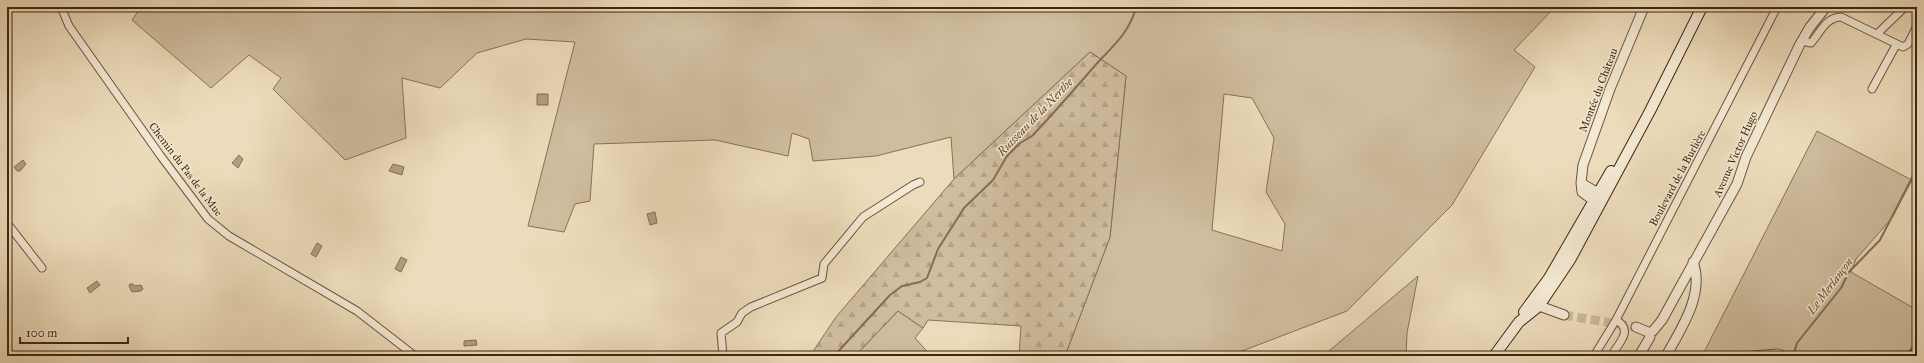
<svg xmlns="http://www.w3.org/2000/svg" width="1924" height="363" font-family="'IM FELL Great Primer',serif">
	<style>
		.green { fill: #cfbd9e; stroke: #867256; fill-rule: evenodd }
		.forest { fill: url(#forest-firs); stroke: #867256 }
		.water { fill: #b29e80; stroke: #846e52 }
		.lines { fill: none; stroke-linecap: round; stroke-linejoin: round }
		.stream { stroke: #846e52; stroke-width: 2 }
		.tertiary-tunnel { stroke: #cab898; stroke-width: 9; stroke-dasharray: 9 4.5; stroke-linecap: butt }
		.minor-casing { stroke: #6a5439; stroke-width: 9 }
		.tertiary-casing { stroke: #6a5439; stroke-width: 11 }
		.secondary-casing { stroke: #3e270e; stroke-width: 12 }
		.minor { stroke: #f3e8d3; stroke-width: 7 }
		.tertiary { stroke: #f3e8d3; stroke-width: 9 }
		.secondary { stroke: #f3e8d3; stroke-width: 10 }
		.labels { text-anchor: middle; stroke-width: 3; stroke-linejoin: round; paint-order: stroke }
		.street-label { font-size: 11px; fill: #3e270e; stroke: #f3e8d3 }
		.water-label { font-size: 12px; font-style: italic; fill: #614b30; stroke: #f3e8d3 }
	</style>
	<defs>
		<pattern id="forest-firs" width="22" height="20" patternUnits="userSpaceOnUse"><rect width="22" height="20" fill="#cfbd9e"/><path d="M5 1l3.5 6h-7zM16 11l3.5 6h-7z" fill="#b3a287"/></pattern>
	</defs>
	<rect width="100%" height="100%" fill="#eddcbb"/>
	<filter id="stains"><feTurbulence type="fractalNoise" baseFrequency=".005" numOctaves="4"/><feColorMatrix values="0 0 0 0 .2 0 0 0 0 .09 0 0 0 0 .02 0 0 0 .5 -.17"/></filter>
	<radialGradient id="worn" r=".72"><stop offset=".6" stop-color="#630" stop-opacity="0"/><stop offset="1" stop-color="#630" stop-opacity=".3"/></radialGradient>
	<path class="green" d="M141,7H1555L1514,50L1535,67L1452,205L1347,311L1229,356H1065L1110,237L1126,76L1090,52L954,179L951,137L876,156L813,161L809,139L792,133L788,156L715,140L594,144L590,201L575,204L564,232L528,226L575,42L526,39L477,53L440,88L402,78L406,138L345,160L273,89L281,78L249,55L211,88L132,20ZM1224,94L1252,98L1274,138L1266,192L1285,224L1282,251L1212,230Z
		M1817,131L1912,180L1892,218L1856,259L1851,272L1917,310V342L1904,356H1794C1772,346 1747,355 1725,356C1717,356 1710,356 1702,356Z
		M1418,276L1407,333L1406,356H1323Z
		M898,311L923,328L915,338L931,356H855Z"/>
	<path class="forest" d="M1090,52L1126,76L1110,237L1065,356H1019L1021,326L928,320L923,328L898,311L855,356H810L836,317L954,179Z"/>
	<path class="water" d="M537,94H548V105H537Z
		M239,155L243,159L238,168L232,163Z
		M23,160L26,164L20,171H17L14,167Z
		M393,164L404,167L402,175L389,171Z
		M655,212L657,223L650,225L647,214Z
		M317,243L322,246L316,257L311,254Z
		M401,257L407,260L401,272L395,269Z
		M97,281L100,285L90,293L87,288Z
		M130,284H133L135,286L141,285L143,289L141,291L132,292L129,286Z
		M476,340L477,345L464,346V341Z"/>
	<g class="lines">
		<path class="stream" d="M1794,353L1797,343L1841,288L1849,272L1880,240L1917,168
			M834,356L890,295L902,286L920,282L927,278L938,249L964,208L993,180L1007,156L1020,143L1032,136C1053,114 1072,92 1092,69C1110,48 1129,35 1136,7"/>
		<path class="tertiary-tunnel" d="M1564,315L1636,327"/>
		<defs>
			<path id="minor" d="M61,7L69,26L160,155L208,219L229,236L357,311L415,356
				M1877,34L1905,7
				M1802,41L1811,43C1820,33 1826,17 1841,17L1903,47L1908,44L1917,26
				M1872,89L1896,45
				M7,223L42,268
				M7,352L13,356
				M723,356L721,333L737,322L742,313L751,307L822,278L824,264L863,217L913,185L920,182
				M1594,356L1616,320
				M1611,356C1619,343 1634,330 1616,320L1777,7"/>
			<path id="tertiary" d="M1581,183L1598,193L1596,199
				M1600,197L1593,200L1582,192L1581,183L1583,165L1610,89L1644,7
				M1534,304L1564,315
				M1636,327L1648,332
				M1653,331L1662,320L1737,184L1746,157L1800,44L1810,27L1826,7
				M1639,356L1650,337
				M1666,356C1681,329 1705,294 1693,262
				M1753,356L1778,354L1783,356"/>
			<path id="secondary" d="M1524,312L1549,278L1611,171
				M1494,356L1519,322L1539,306L1570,260L1650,111L1702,7
				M1913,356L1917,351"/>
		</defs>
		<use href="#minor" class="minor-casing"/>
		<use href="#tertiary" class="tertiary-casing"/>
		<use href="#secondary" class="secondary-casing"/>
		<use href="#minor" class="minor"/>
		<use href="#tertiary" class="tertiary"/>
		<use href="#secondary" class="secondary"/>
	</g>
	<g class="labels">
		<g class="street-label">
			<text transform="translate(1598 90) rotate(-69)" y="4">Montée du Château</text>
			<text transform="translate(1735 154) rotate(-66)" y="4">Avenue Victor Hugo</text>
			<text transform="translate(186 169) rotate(53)" y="4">Chemin du Pas de la Mue</text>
			<text transform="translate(1677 178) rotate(-62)" y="4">Boulevard de la Burlière</text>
		</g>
		<g class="water-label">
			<text transform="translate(1035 117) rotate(-46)" y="4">Ruisseau de la Nerthe</text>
			<text transform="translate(1830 286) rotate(-53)" y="4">Le Merlançon</text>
		</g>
	</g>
	<rect width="1924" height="363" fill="none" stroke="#eddcbb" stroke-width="24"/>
	<rect x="8" y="8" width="1908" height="347" fill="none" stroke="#3e270e" stroke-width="2"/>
	<rect x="12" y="12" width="1900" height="339" fill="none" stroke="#3e270e"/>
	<path d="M20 337v6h108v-6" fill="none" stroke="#3e270e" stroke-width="2"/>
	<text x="26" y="337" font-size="12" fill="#3e270e" stroke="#f3e8d3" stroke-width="3" paint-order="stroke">100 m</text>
	<rect width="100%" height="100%" filter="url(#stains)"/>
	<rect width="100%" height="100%" fill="url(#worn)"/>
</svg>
